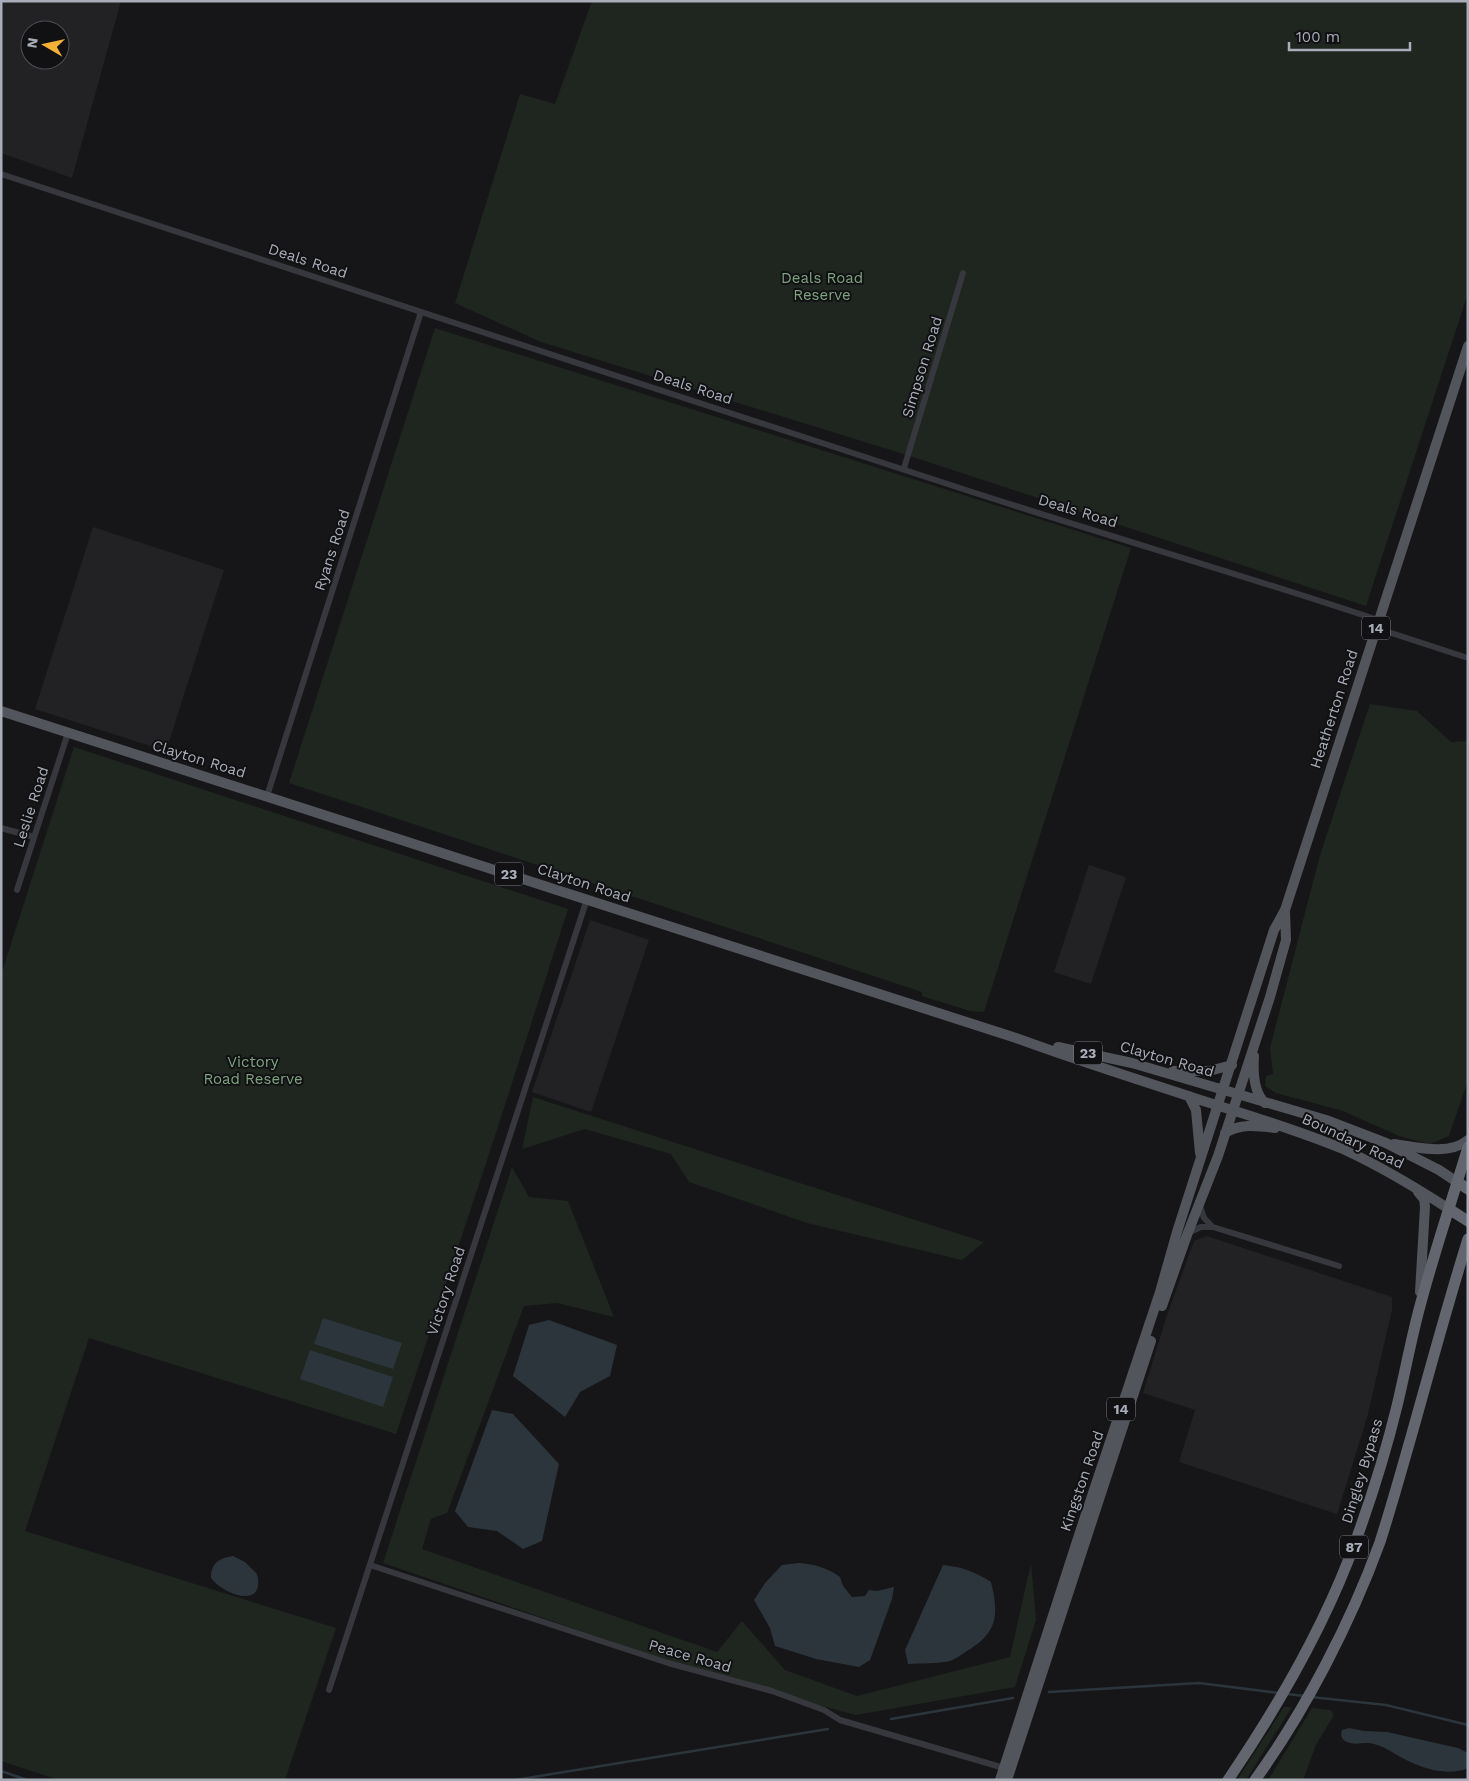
<svg xmlns="http://www.w3.org/2000/svg" width="1469" height="1781" font-family="'Work Sans',sans-serif">
	<style>
		.built { fill: #222225; fill-rule: evenodd }
		.green { fill: #1e261f }
		.water { fill: #2c353c }
		.lines { fill: none; stroke-linecap: round; stroke-linejoin: round }
		.stream { stroke: #2c353c; stroke-width: 2.5 }
		.street { stroke: #37383d; stroke-width: 6 }
		.primary { stroke: #53555c; stroke-width: 10 }
		.highway { stroke: #63666e; stroke-width: 11 }
		.labels { text-anchor: middle; stroke-width: 4; stroke-linejoin: round; paint-order: stroke }
		.shield { fill: #111113; stroke: #7b7e86; stroke-width: 1 }
		.shield-label { font-size: 14px; font-weight: bold; fill: #a8adb8 }
		.street-label { font-size: 15px; fill: #a8adb8; stroke: #111113 }
		.park-label { font-size: 15px; fill: #7fa381; stroke: #111113 }
	</style>
	<rect width="100%" height="100%" fill="#161618"/>
	<path class="built" d="M1,1H121L72,178L1,153ZM30,30H60V60H30Z
		M93,527L224,570L166,751L35,709Z
		M1089,865L1126,877L1091,984L1054,972Z
		M590,920L649,940L591,1112L532,1092Z
		M1207,1236L1392,1297V1310L1367,1418L1337,1514L1179,1462L1195,1410L1143,1393L1167,1315L1194,1241Z"/>
	<path class="green" d="M592,1H1468V293L1366,606L910,456L541,342L455,303L520,94L555,104Z
		M435,328L1131,548L984,1012L970,1011L922,996V992L289,783Z
		M1370,704L1417,711L1451,742L1468,741V1080L1449,1136L1430,1144L1399,1136L1343,1111L1276,1093L1265,1086L1266,1076L1273,1074L1270,1048L1320,855Z
		M74,747L568,909L497,1130L396,1434L89,1338L25,1531L336,1628L285,1780H59L1,1761V975Z
		M533,1097L984,1242L962,1260L807,1223L689,1182L671,1154L585,1129L522,1149Z
		M512,1167L529,1197L568,1201L614,1317L557,1303L524,1306L447,1513L431,1519L422,1549L717,1652L742,1621L785,1670L857,1696L1010,1657L1031,1563L1036,1620L1015,1687L856,1715L721,1679L383,1563Z
		M1284,1707H1292L1246,1780H1237Z
		M1312,1708L1331,1710L1334,1715L1316,1745L1303,1780H1268Z"/>
	<path class="water" d="M323,1318L402,1343L393,1369L314,1344Z
		M549,1320L617,1345L610,1376L580,1392L565,1417L513,1376L529,1325Z
		M310,1350L393,1377L383,1407L300,1379Z
		M492,1410L513,1414L559,1464L542,1541L523,1549L497,1531L468,1527L455,1511Z
		M233,1556L245,1562L257,1574C266,1610 223,1595 211,1578C211,1563 219,1558 233,1556Z
		M798,1563C814,1564 826,1567 840,1577L843,1586L852,1597L865,1596L869,1590L877,1591L894,1587L892,1599L870,1660L859,1667L816,1659L775,1646L770,1628L754,1600L765,1583L782,1565Z
		M943,1565C962,1567 976,1572 991,1582C999,1614 998,1633 967,1651C962,1654 956,1659 950,1661C937,1664 921,1663 908,1664L905,1650Z
		M1349,1728L1364,1731L1387,1732L1458,1748L1468,1753V1768C1452,1775 1431,1771 1415,1764C1401,1759 1389,1748 1374,1744C1365,1741 1356,1746 1347,1742C1342,1740 1340,1736 1342,1730Z"/>
	<g class="lines">
		<path class="stream" d="M1049,1692L1199,1683L1279,1693
			M1287,1694L1304,1696
			M1311,1697L1386,1705L1468,1725
			M891,1719L1013,1698
			M1,1771L27,1780
			M515,1780L828,1729"/>
		<path class="street" d="M1,174C324,280 646,386 969,491C1105,535 1243,575 1378,620
			M904,468L963,273
			M1376,628L1468,658
			M267,796L421,312
			M1,828L34,837
			M17,890L68,733
			M1200,1206L1204,1218L1212,1226
			M1188,1233L1201,1227H1213L1339,1266
			M370,1565L668,1663L772,1691L824,1710L840,1720L1004,1768
			M329,1690L587,899"/>
		<path class="primary" d="M1,711L1016,1038C1073,1059 1130,1077 1188,1096C1240,1113 1293,1128 1343,1149C1380,1166 1415,1187 1449,1209
			M1058,1047L1132,1063L1326,1120L1386,1143L1439,1170L1457,1182
			M1254,1056C1253,1071 1253,1092 1265,1103
			M1173,1071H1209L1232,1065
			M1189,1096L1196,1110L1200,1153
			M1225,1133C1241,1123 1258,1126 1275,1128
			M1394,1144C1416,1147 1449,1156 1468,1140
			M1418,1192L1424,1199L1425,1207L1420,1292
			M1162,1306L1187,1235L1218,1156L1270,997L1286,940L1285,911
			M1000,1780L1079,1535L1160,1292L1177,1232L1274,930L1285,910L1468,346
			M1007,1780L1151,1341"/>
		<path class="highway" d="M1457,1182L1468,1189
			M1449,1209L1468,1221
			M1228,1780C1279,1705 1325,1626 1356,1540C1372,1496 1386,1451 1397,1406C1405,1373 1411,1339 1420,1306C1434,1253 1452,1200 1468,1147
			M1255,1780C1305,1711 1351,1622 1380,1542C1389,1514 1397,1486 1405,1458C1426,1385 1445,1312 1468,1239"/>
	</g>
	<g class="labels">
		<g class="shield">
			<rect x="1362" y="616.5" width="28" height="23" rx="4"/>
			<rect x="495" y="862.5" width="28" height="23" rx="4"/>
			<rect x="1074" y="1041.5" width="28" height="23" rx="4"/>
			<rect x="1107" y="1397.5" width="28" height="23" rx="4"/>
			<rect x="1340" y="1535.5" width="28" height="23" rx="4"/>
		</g>
		<g class="shield-label">
			<text x="1376" y="633">14</text>
			<text x="509" y="879">23</text>
			<text x="1088" y="1058">23</text>
			<text x="1121" y="1414">14</text>
			<text x="1354" y="1552">87</text>
		</g>
		<g class="street-label">
			<text transform="translate(308 261) rotate(18)" y="5">Deals Road</text>
			<text transform="translate(922 367) rotate(-73)" y="5">Simpson Road</text>
			<text transform="translate(693 387) rotate(18)" y="5">Deals Road</text>
			<text transform="translate(1078 511) rotate(17)" y="5">Deals Road</text>
			<text transform="translate(332 550) rotate(-72)" y="5">Ryans Road</text>
			<text transform="translate(1334 709) rotate(-72)" y="5">Heatherton Road</text>
			<text transform="translate(199 759) rotate(17)" y="5">Clayton Road</text>
			<text transform="translate(31 807) rotate(-72)" y="5">Leslie Road</text>
			<text transform="translate(584 883) rotate(18)" y="5">Clayton Road</text>
			<text transform="translate(1167 1059) rotate(16)" y="5">Clayton Road</text>
			<text transform="translate(1353 1141) rotate(25)" y="5">Boundary Road</text>
			<text transform="translate(446 1291) rotate(-72)" y="5">Victory Road</text>
			<text transform="translate(1362 1471) rotate(-73)" y="5">Dingley Bypass</text>
			<text transform="translate(1082 1481) rotate(-71)" y="5">Kingston Road</text>
			<text transform="translate(690 1656) rotate(16)" y="5">Peace Road</text>
		</g>
		<g class="park-label">
			<text x="822" y="283">Deals Road<tspan x="822" dy="17">Reserve</tspan></text>
			<text x="253" y="1067">Victory<tspan x="253" dy="17">Road Reserve</tspan></text>
		</g>
	</g>
	<rect width="1469" height="1781" fill="none" stroke="#a8adb8" stroke-width="5"/>
	<g transform="translate(45 45) rotate(279)"><circle r="24" fill="#111113" stroke="#4d4f55"/>
	<path d="M0-4L9 19L0 12L-9 19Z" fill="#f2b134"/>
	<text y="-8" font-size="14" font-weight="bold" text-anchor="middle" fill="#a8adb8">N</text>
	</g>
	<path d="M1289 42v8h121v-8" fill="none" stroke="#a8adb8" stroke-width="2.5"/>
	<text x="1296" y="42" font-size="15" fill="#a8adb8" stroke="#111113" stroke-width="4" paint-order="stroke">100 m</text>
</svg>
